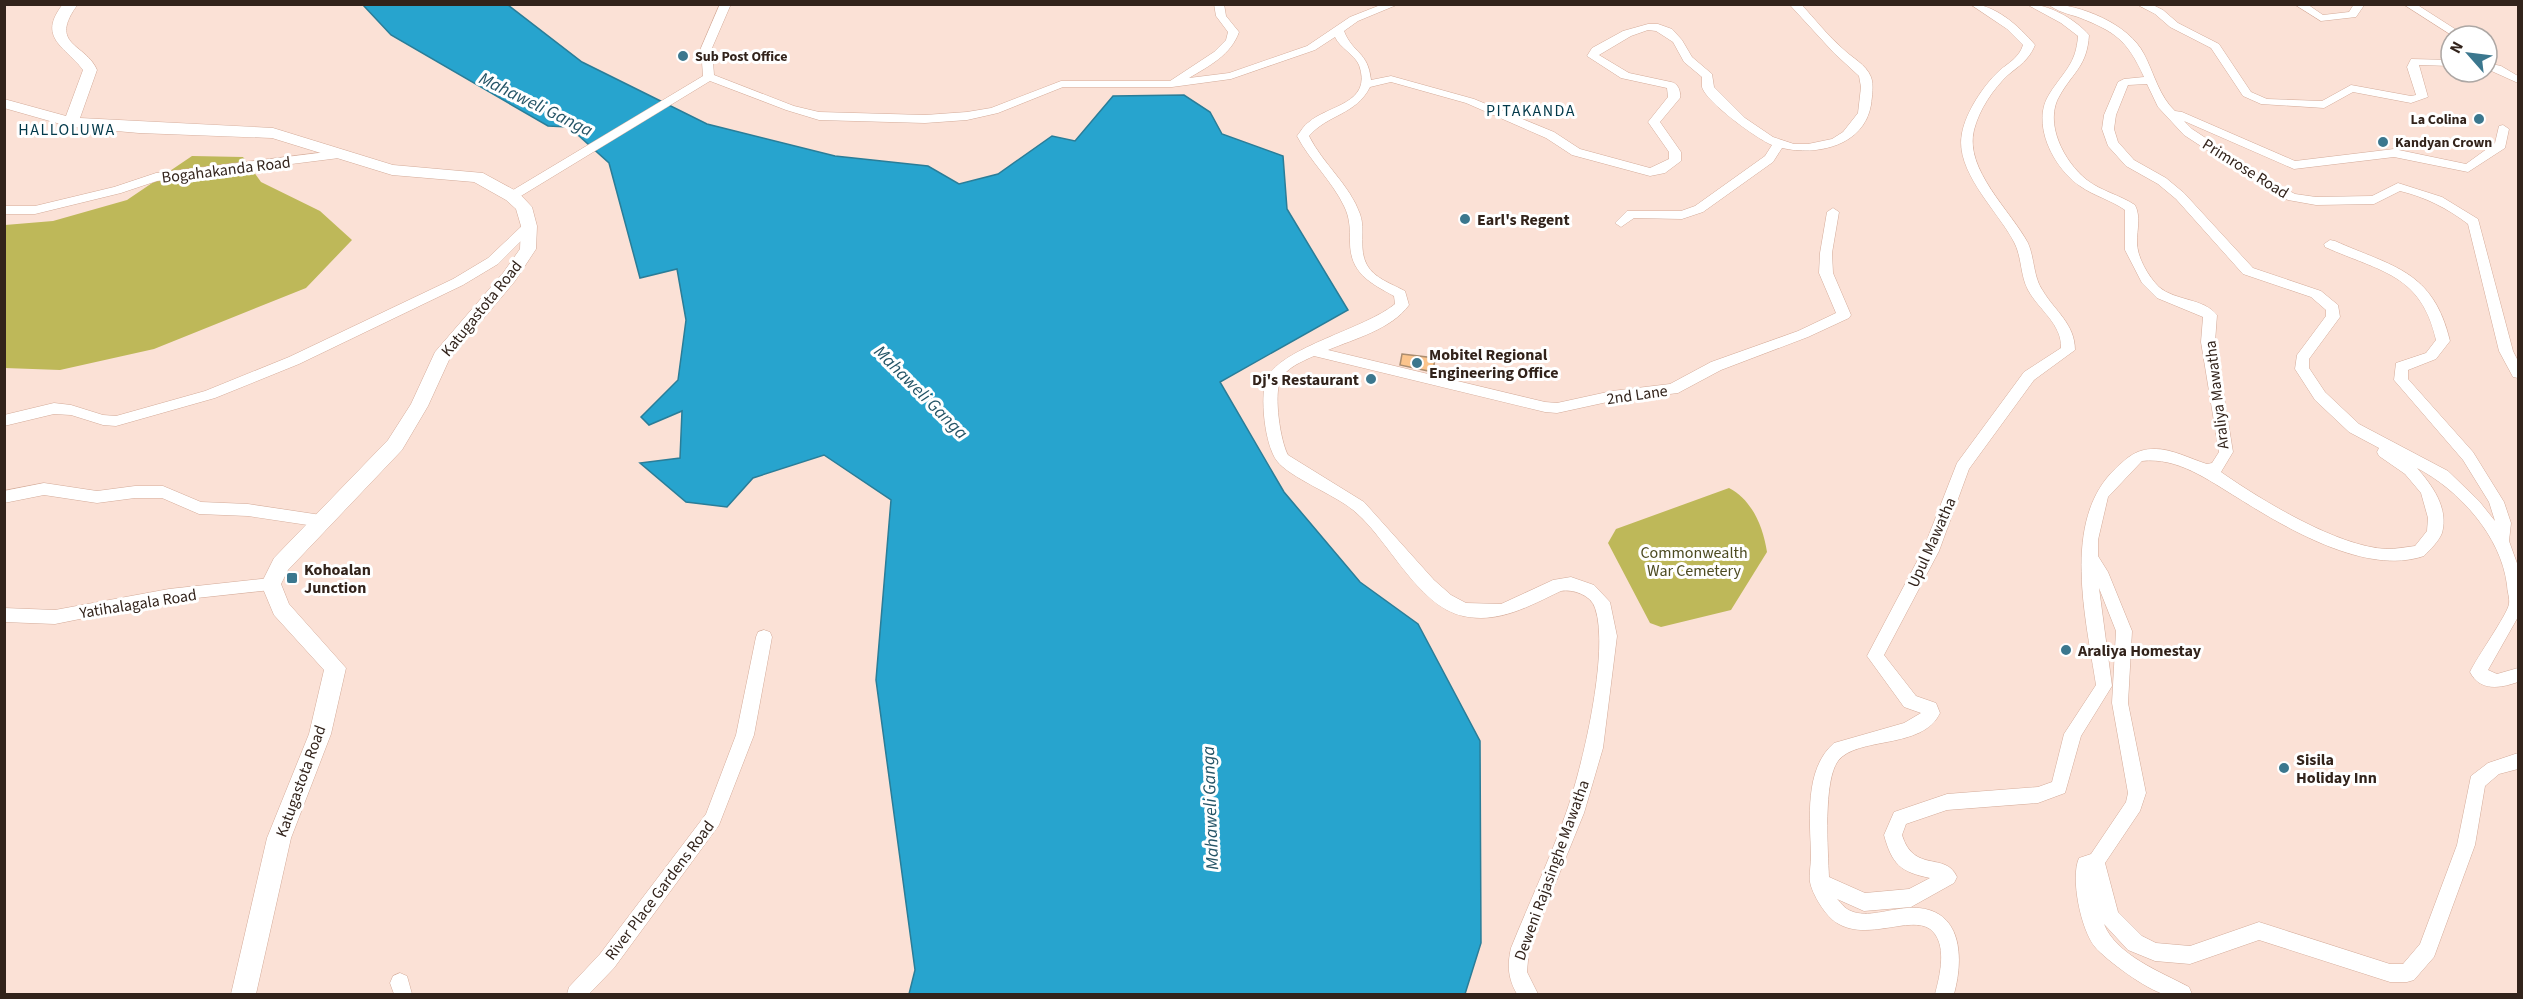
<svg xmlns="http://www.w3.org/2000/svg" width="2523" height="999" font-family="'Source Sans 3',sans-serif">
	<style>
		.green { fill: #beb859 }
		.water { fill: #27a4ce; stroke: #2a7d98; stroke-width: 1.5 }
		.building { fill: #fbc48c; stroke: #ab8d70; stroke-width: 1.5 }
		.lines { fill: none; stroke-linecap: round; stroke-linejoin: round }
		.minor-casing { stroke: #d4ab99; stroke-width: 1 }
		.major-casing { stroke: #d4ab99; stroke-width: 1 }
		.minor { fill: #fff; fill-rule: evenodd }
		.major { fill: #fff; fill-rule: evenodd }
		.poi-dot { fill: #3b778e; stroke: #fff; stroke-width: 2 }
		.labels { text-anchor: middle; stroke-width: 6; stroke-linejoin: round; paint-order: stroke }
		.far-poi-label { font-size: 14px; font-weight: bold; fill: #32231b; stroke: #fff; text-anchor: start }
		.far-quarter-label { font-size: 16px; letter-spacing: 1.5px; fill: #02394a; stroke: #fff }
		.street-label { font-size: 16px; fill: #32231b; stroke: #fff }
		.poi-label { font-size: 16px; font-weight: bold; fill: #32231b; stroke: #fff; text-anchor: start }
		.park-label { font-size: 16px; fill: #4d4b22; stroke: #fff }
		.water-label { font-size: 18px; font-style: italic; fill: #245466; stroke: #fff }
	</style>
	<rect width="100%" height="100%" fill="#fbe1d6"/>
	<path class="green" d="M192,156L243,157L261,182L320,211L352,240L306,288L154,349L60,370L5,368V225L53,221L127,200Z
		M1729,488C1752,500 1763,526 1767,552L1731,610L1661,627L1650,623L1608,543L1616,529Z"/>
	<path class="water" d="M363,5H508L582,62L707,124L835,156L928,166L959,184L998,174L1052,136L1075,141L1113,96L1184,95L1210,112L1222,134L1283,156L1287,209L1348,310L1220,382L1284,492L1360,582L1418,624L1480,741L1481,943L1465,994H909L915,970L876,680L891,500L824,455L753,478L727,507L686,502L640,463L680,458L682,411L649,425L641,417L678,380L686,320L677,269L640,278L609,163L569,127L548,126L391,35Z"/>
	<path class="building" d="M1402,354L1435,358L1433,372L1400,365Z"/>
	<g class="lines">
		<defs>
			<path id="minor" d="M720,4H731L712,48L714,75L794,106L819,112L925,115L967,112L991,108L1061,81H1170L1214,52L1226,40L1228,32L1216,16L1214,4H1224L1226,16L1239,32C1231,55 1209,66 1189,78L1229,73L1307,46L1350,17L1383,4H1399L1358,21L1344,31C1353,54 1368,51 1371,80L1391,76L1474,99L1554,132L1580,149L1650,168L1669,159V152L1648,122L1668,97L1667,88L1621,78L1587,56L1592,48L1623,31L1648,24H1658L1672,29L1682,40L1692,57L1712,74L1714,87L1745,118L1773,137L1794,144H1808L1832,139L1843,132L1858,113L1861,87L1859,76L1834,53L1789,4H1801C1815,19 1827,35 1842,48C1852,58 1866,64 1871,77C1874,85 1872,96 1871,105C1864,146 1817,156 1782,148L1773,162L1703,212L1682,219L1634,218L1621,227L1615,223L1627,211H1681L1695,206L1765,156L1772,145C1757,139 1706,102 1702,87C1702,84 1702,80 1702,77L1684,62L1673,42L1656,31L1648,30L1631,36L1599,55L1629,73L1671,82C1678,83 1681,91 1680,98L1660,122L1681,152V161L1665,173L1650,176L1572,155L1546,138L1466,103L1391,82L1370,87C1356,115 1328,114 1309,136C1323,164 1350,185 1360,214C1366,230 1358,249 1367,265C1374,278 1392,284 1405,291L1409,305C1392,329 1354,339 1328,350L1545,402L1557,403L1612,391L1670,384L1711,362L1798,331L1836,313L1819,273L1820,253L1827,212L1833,208L1839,212L1832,253L1833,273L1851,315L1849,318L1808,337L1721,370L1678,393L1612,401L1557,413L1545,412L1314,356C1303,361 1285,368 1280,381C1274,396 1280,440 1288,455L1364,502L1434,580L1451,595L1466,603L1501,604L1553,580L1571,577L1594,585L1610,602L1617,636L1603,748L1584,813L1529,948L1527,972L1538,994H1517C1508,979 1507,965 1511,948C1529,903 1550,859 1566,813C1582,769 1610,650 1595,608C1591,595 1573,589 1561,591C1529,606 1499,624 1463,616C1417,606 1388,538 1353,510C1335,495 1289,477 1277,461C1265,446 1259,395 1267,378C1282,347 1365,329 1395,304L1394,296C1370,283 1350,273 1350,242C1350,229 1350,218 1344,206C1332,181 1310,161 1297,136C1301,131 1304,125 1309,122C1328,105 1373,104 1359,65C1354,54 1340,48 1335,37L1315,50L1231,79L1172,87H1063L998,113L967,120L925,123L819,120L786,110L710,81L516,199H508V193L703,76L701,48Z
				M1970,4C1995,4 2019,26 2035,45C2029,60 2019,66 2008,75C1993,89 1979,110 1974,130C1964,169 2011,211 2028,243C2035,259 2033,277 2043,291C2055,311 2075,324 2075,350L2034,380L1969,469L1939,551L1884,655L1916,696L1936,703L1940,713C1923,750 1857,736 1838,761C1823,781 1828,851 1829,877L1865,893L1909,889L1930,878C1900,872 1892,864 1884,835L1894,812L1947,794L2038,787L2052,782L2064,734L2096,685C2086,619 2061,521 2115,469C2128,457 2136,449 2154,449C2170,448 2191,459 2207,464L2212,463L2219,452L2201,342L2203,317L2157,298L2142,283L2125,250V210C2111,200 2094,196 2080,186C2053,168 2030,122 2050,93C2064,71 2076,64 2078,36L2061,23L2026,4C2048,4 2074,18 2089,35C2087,66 2074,71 2060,95C2043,122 2064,162 2087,180C2101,191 2120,195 2135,205C2141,217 2137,229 2137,242C2137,257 2148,276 2159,287C2175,301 2204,298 2217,315L2215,342L2233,452L2221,472C2261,500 2338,547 2387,549C2396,549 2406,547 2415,546L2427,531L2428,518L2421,493L2405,474L2379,456L2377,452L2379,448L2349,432L2315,400L2295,369L2297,355L2326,316V310L2311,297L2243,274L2176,199L2158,184L2126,166L2108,146L2102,129L2104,115L2118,82L2124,79L2144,77C2127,40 2116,32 2078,17C2068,14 2056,11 2048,4C2080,4 2129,24 2144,54C2154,73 2159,96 2175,111L2182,112L2295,161L2394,149L2466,164L2495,143L2499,126L2503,125L2509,129L2505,148L2468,172L2394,157L2294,169L2184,121L2192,129L2276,184L2295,194L2316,197L2372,196L2398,183L2442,197L2478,219L2513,351L2518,361V378L2513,377L2499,351L2468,224C2447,208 2425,197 2400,191L2374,204L2316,205L2288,200L2268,190L2184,135L2158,107L2147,84L2128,85L2116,115L2114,129L2118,142L2134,160L2166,178L2184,193L2253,268L2321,291L2338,305L2340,317L2309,359V368L2325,392L2359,424L2448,471L2479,501L2495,521L2489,502L2463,460L2394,380L2396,363L2426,353L2436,340C2421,274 2381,272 2325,247L2324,244L2330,240L2335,241C2393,267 2433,270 2450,341L2436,359L2408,370V379L2473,452L2504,502L2511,523L2509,541L2518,566V617L2488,670L2497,674L2518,668V682C2501,688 2480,692 2470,672C2477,657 2507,615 2509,604C2510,598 2507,591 2507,585C2501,536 2459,490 2417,468C2432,485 2449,508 2442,533C2439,541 2430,550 2424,556C2366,576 2286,528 2238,498C2208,480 2178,457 2142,461L2108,497L2098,540V556L2108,572L2132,631L2128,703L2146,793L2140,811L2105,863L2118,912L2142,936L2156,943L2190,946L2259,922L2390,964H2403L2420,944L2457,845L2471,776L2488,763L2518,753V769L2499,774L2485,786L2475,845L2434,957L2414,980L2407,982H2390L2259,940L2190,964L2155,961L2128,950L2104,924C2116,955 2161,972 2189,987L2192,994C2184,995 2171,996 2164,994C2147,990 2106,960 2095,947C2081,930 2070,878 2079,858L2091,854L2126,802L2128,793L2112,703L2116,631L2099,588L2112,686L2081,736L2065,793L2038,803L1947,810L1906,824L1902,835C1914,874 1946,851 1957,877L1954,883L1911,907L1864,911L1837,899C1841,903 1845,909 1851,911C1867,918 1890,909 1907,908C1961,904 1965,954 1954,994H1935C1940,975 1948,943 1930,929C1910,915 1867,942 1837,923C1826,917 1812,894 1810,882C1809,874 1811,864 1811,855C1810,819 1804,769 1834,743L1904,723L1921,713L1904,707L1867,656L1923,550L1957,463L2024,372L2061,348C2062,324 2039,310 2028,290C2020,275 2022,257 2014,242C1998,211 1954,171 1962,133C1966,112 1983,86 1999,71C2008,63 2019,58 2023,45L2007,29Z
				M2136,4H2151L2163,10L2178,23L2219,44L2251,92L2267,99L2322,101L2351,85L2411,96L2416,95L2407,67L2411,59L2451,60V66L2419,65L2428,97L2411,103L2353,92L2324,108L2261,104L2243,96L2211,48L2170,27L2155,14Z
				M2294,4H2307L2323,15L2349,12L2354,4H2365L2356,17L2321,21Z
				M2403,4H2416L2466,36H2453Z
				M2487,63L2501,66L2518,76V83L2487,69Z
				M343,150L349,154L347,157L157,181L121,193L35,214H4V206H35L114,187L156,173Z
				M529,222L533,223V229L498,264L463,285L299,364L215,398L116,426L103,425L71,415L54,414L4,426V415L54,403L71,405L103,415L116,416L205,391L289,357L453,279L488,258L525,223Z
				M44,483L97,491L135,486H163L201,502L248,504L321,515L326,517L329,521L326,525L321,527L248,516L199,514L162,498H135L97,503L44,495L4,503V491Z
				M271,578L277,579L279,584L277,589L271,590L169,601L55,624L4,622V608L55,610L169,589Z
				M764,630L770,632L772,637L754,735L719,825L614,968L589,994H567L569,987L600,954L706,814L736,735L756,637L758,632Z
				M400,973L407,976L412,994H394L390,983L393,976Z"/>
			<path id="major" d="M63,4H78C47,46 86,43 97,70L80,118L273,128L393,165L483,173L518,192L532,207L537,226L536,249L515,281L449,360L428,406L402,450L288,570L281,584L289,604L346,668L331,734L291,838L256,994H231L267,838L309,734L324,670L274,615L261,584L274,558L388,440L411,404L435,352L503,273L520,249L521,226L516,209L506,200L474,182L392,175L272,138L139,133L71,127L4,108V99L66,116L83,70C66,47 36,38 63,4Z"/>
		</defs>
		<use href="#minor" class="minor-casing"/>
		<use href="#major" class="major-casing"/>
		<use href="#minor" class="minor"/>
		<use href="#major" class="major"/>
	</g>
	<g class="poi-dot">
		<circle cx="683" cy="56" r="6"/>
		<circle cx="2479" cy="119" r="6"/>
		<circle cx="2383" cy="142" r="6"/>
		<circle cx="1465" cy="219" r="6"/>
		<circle cx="1417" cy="363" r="6"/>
		<circle cx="1371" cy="379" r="6"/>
		<rect x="286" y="572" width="12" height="12" rx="3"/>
		<circle cx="2066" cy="650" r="6"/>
		<circle cx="2284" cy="768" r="6"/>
	</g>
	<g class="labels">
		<g class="far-poi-label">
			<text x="695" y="61">Sub Post Office</text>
			<text x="2467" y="124" text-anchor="end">La Colina</text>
			<text x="2395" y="147">Kandyan Crown</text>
		</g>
		<g class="far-quarter-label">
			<text x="1531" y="116">PITAKANDA</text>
			<text x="67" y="135">HALLOLUWA</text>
		</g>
		<g class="street-label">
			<text transform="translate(2246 168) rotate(32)" y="6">Primrose Road</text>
			<text transform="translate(226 169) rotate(-7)" y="6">Bogahakanda Road</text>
			<text transform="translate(481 308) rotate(-51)" y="6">Katugastota Road</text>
			<text transform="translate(1637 394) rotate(-8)" y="6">2nd Lane</text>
			<text transform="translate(2216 395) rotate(-97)" y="6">Araliya Mawatha</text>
			<text transform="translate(1931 542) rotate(-66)" y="6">Upul Mawatha</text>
			<text transform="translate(138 603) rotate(-9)" y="6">Yatihalagala Road</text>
			<text transform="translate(300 781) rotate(-70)" y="6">Katugastota Road</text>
			<text transform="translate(1551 870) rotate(-70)" y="6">Deweni Rajasinghe Mawatha</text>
			<text transform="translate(659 890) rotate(-53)" y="6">River Place Gardens Road</text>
		</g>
		<g class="poi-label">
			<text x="1477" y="225">Earl's Regent</text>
			<text x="1429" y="360">Mobitel Regional<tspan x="1429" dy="18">Engineering Office</tspan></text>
			<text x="1359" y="385" text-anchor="end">Dj's Restaurant</text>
			<text x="304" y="575">Kohoalan<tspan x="304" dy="18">Junction</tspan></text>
			<text x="2078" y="656">Araliya Homestay</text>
			<text x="2296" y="765">Sisila<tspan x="2296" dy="18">Holiday Inn</tspan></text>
		</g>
		<g class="park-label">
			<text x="1694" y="558">Commonwealth<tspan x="1694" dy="18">War Cemetery</tspan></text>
		</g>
		<g class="water-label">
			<text transform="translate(536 104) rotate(26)" y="6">Mahaweli Ganga</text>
			<text transform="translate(921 392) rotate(45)" y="6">Mahaweli Ganga</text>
			<text transform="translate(1210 808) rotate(-92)" y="6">Mahaweli Ganga</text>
		</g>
	</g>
	<rect width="2523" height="999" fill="none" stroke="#32231b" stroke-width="12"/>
	<g transform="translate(2469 54) rotate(298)"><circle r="28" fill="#ffffff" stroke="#ada7a4" stroke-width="1.5"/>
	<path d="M0-4.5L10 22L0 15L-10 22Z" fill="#3b778e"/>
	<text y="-9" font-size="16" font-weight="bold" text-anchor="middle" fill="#32231b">N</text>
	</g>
</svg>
